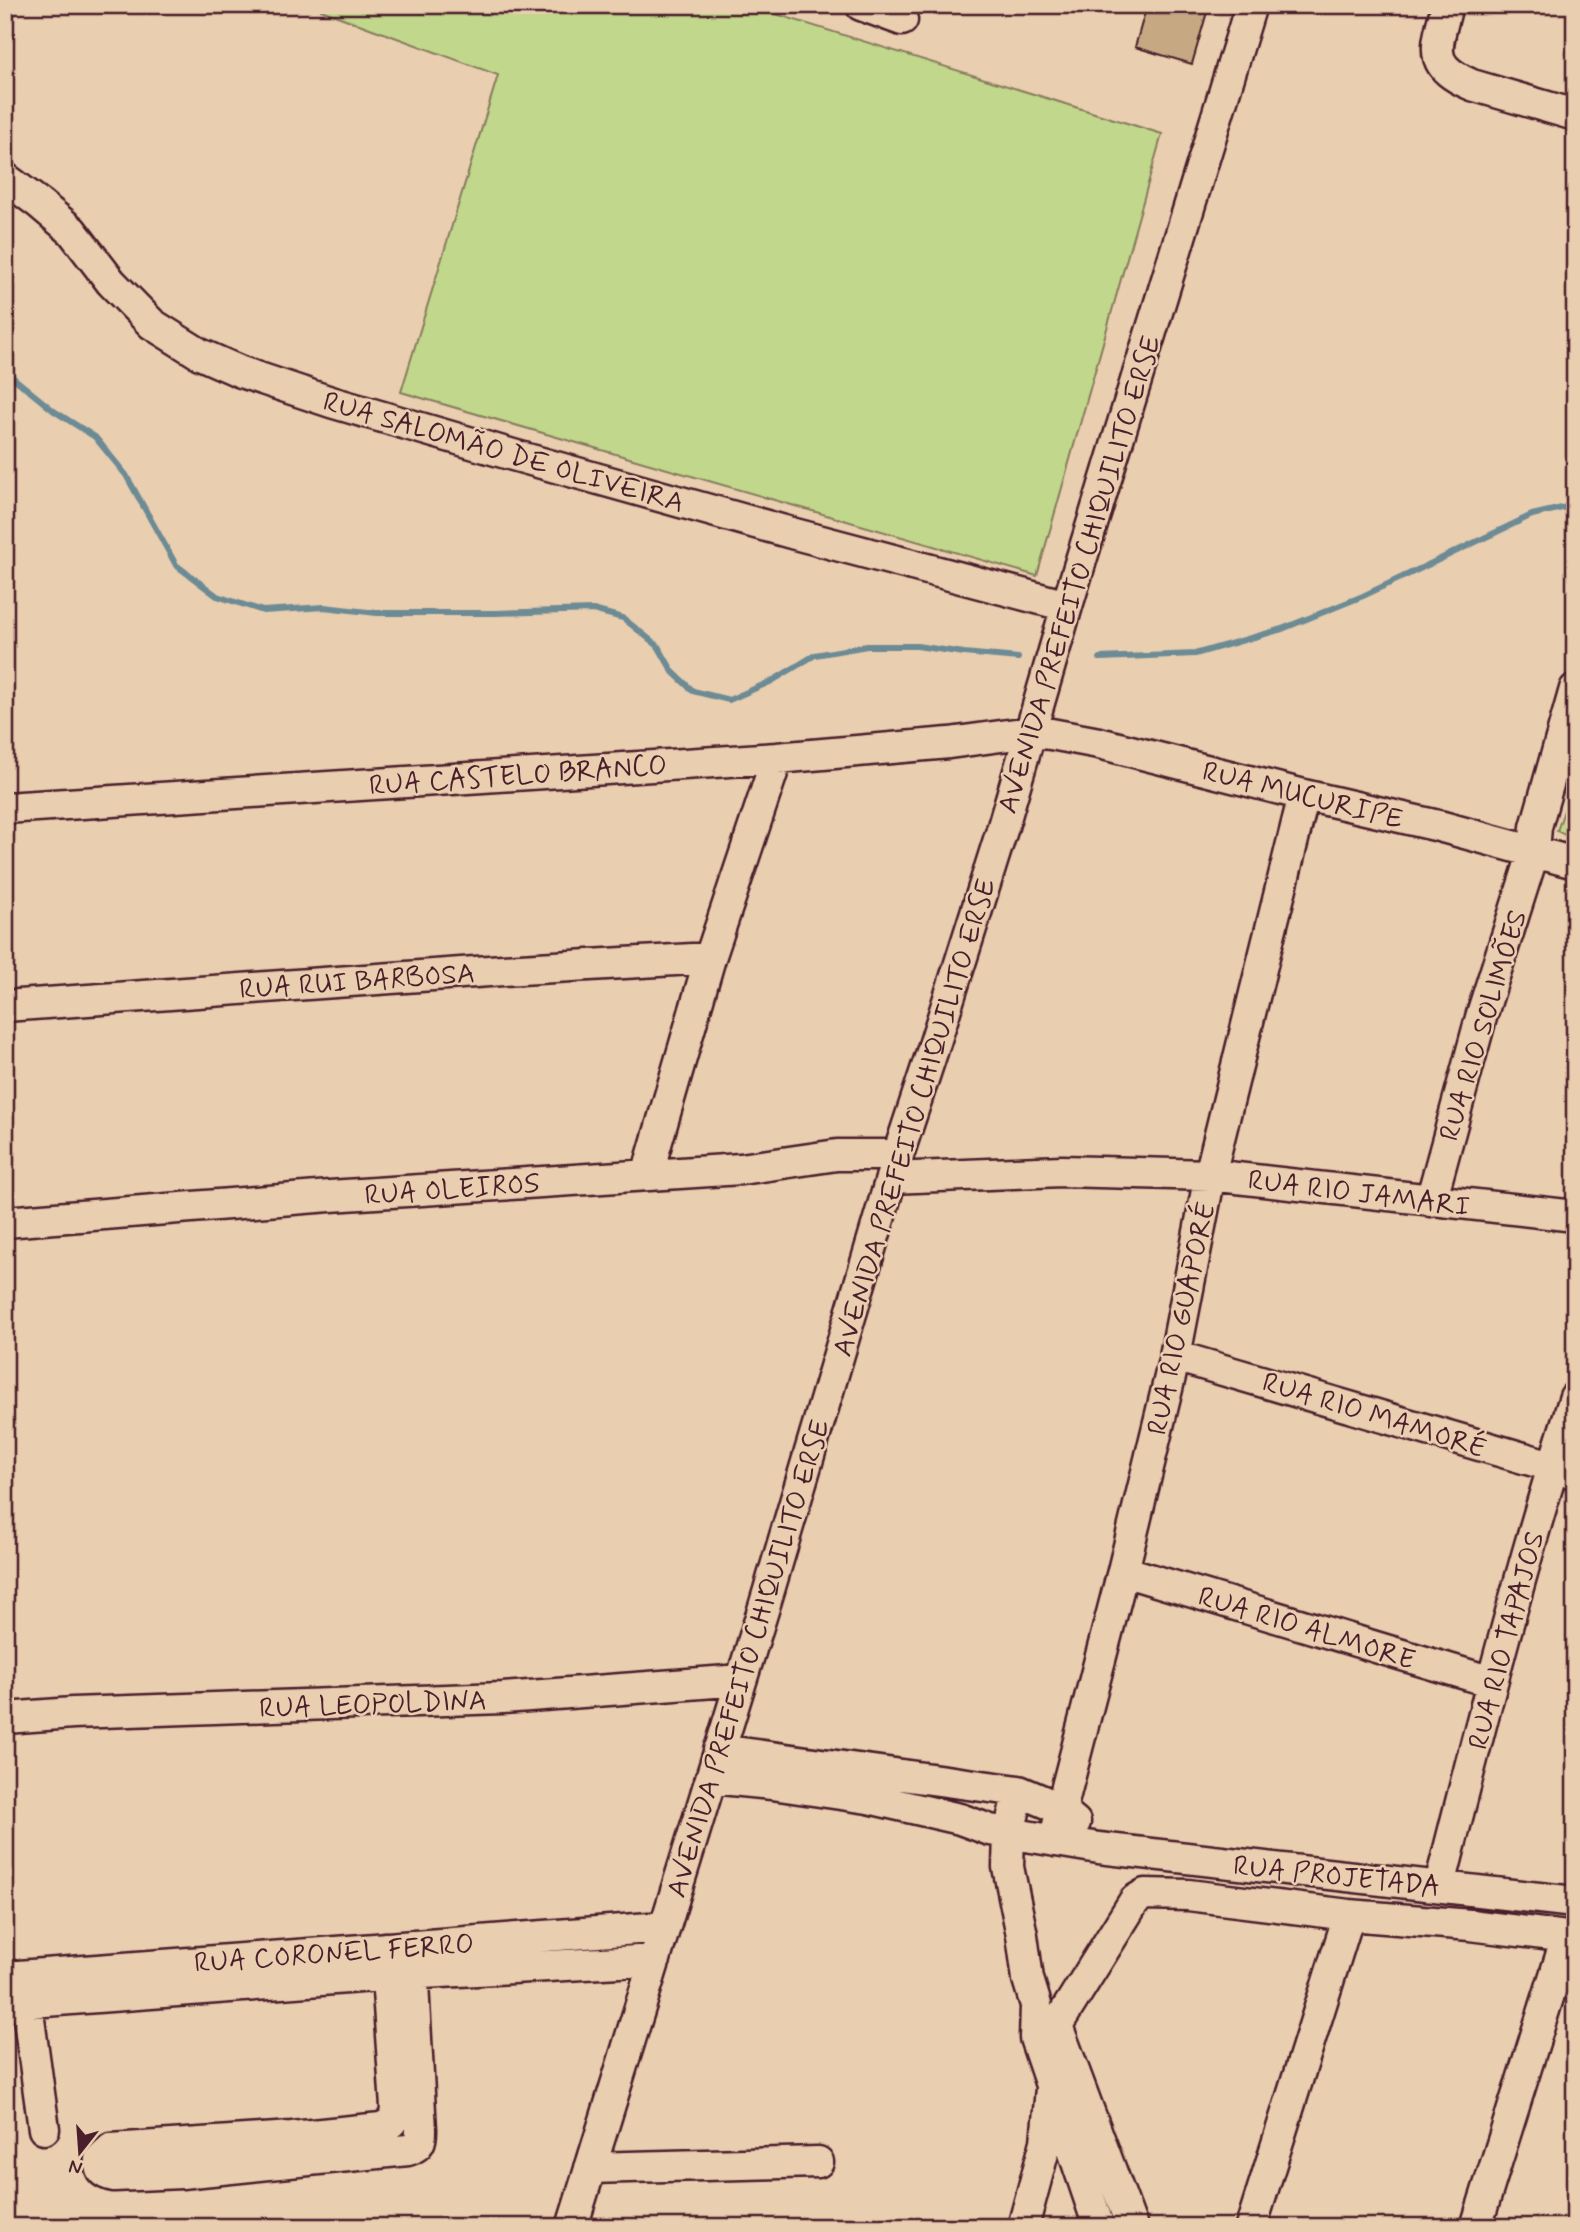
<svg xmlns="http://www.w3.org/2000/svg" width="1580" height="2232" font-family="Mynerve,sans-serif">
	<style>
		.built { fill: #dbc0a0 }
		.green { fill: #c1d78c; stroke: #867b5c; stroke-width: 2 }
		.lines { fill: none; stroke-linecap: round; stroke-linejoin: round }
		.stream { stroke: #6c8b94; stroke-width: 6 }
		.building { fill: #c6a982; stroke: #4a1f2b; stroke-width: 2 }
		.minor-casing { stroke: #4a1f2b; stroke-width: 35 }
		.minor { stroke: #e9ceb0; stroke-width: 30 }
		.labels { text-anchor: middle; stroke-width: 5; stroke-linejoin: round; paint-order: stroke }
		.street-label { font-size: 28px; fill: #4a1f2b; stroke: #e9ceb0 }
	</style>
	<rect width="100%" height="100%" fill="#e9ceb0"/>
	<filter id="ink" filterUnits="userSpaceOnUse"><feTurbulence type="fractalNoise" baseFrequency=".0143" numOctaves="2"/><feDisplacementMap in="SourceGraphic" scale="14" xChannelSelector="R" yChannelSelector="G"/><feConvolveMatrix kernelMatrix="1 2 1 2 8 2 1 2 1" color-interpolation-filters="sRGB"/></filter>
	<g filter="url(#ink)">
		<path class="built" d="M5,2089L16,2175L5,2177Z"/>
		<path class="green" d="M322,5H747L1162,134L1037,576L401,392L498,75L321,10Z
			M1575,779V840L1557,831Z"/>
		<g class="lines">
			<path class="stream" d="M5,371L54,411L95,437L126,475L176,565L217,596L263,611L324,607L377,613H496L593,610L623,618L658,646L673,672L693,691L729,700L772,681L815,655L867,646H917L964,653L1018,658
				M1100,658L1195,654L1282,629L1363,596L1532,515L1575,505"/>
		</g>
		<path class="building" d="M1147,5H1209L1192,64L1135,47Z"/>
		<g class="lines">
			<defs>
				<path id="minor" d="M861,5L902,20
					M1447,5C1437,47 1425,65 1472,85L1575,115
					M5,178L40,204L72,231L111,282L152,324L200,354L241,372L331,402L513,455L795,534L1067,606
					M5,808L777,758L949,743L1030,732L1051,734L1099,743L1304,795L1439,826L1575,863
					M5,1006L503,970L710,958
					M647,1175L710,958L777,758
					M891,1178L1062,1171L1210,1175L1575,1216
					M1431,1201L1482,1014L1534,851L1536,827L1575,689
					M5,1222L330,1196L741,1169L837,1155H898
					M1175,1356L1575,1473
					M1123,1571L1492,1682
					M5,1718L73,1713L503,1698L741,1680
					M719,1750L1019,1791L1057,1807L1075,1822
					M711,1778L772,1784L868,1798L960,1819L990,1830L1099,1848L1575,1902
					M1019,1791L1009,1833L1008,1867L1022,1935L1028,1979L1036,2005L1035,2038L1099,2227
					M1055,1841L1061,1810L1123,1571L1175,1356L1210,1175L1304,795
					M1440,1885C1481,1722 1523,1558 1575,1397
					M385,1948L396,2107C395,2120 393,2123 381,2128L292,2137L111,2149L100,2159C99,2171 103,2174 114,2176L182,2173L408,2150C420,2146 421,2141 421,2130L411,1946
					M5,1977L663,1927
					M24,1983L44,2129
					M5,2004L387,1975L655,1960
					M1059,2031L1132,2227
					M590,2168L818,2162
					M572,2227L764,1607L898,1155L932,1052L1002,830L1067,606L1251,5
					M1023,2227L1046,2142L1057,2025L1135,1900L1145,1894L1188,1895L1349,1915L1470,1925L1575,1938
					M1251,2227L1349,1915
					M1476,2227L1567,1937"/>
			</defs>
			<use href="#minor" class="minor-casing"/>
			<use href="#minor" class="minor"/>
		</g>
	</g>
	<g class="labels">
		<g class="street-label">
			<text transform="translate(504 451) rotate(16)" y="10">RUA SALOMÃO DE OLIVEIRA</text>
			<text transform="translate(1078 574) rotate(-73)" y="10">AVENIDA PREFEITO CHIQUILITO ERSE</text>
			<text transform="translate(518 774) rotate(-4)" y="10">RUA CASTELO BRANCO</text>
			<text transform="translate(1303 794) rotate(14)" y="10">RUA MUCURIPE</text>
			<text transform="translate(357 980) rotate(-4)" y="10">RUA RUI BARBOSA</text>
			<text transform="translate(1482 1025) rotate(-73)" y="10">RUA RIO SOLIMÕES</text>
			<text transform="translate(913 1117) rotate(-73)" y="10">AVENIDA PREFEITO CHIQUILITO ERSE</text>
			<text transform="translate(452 1188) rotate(-4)" y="10">RUA OLEIROS</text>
			<text transform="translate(1359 1192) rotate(7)" y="10">RUA RIO JAMARI</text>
			<text transform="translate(1180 1318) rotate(-78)" y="10">RUA RIO GUAPORÉ</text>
			<text transform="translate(1375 1414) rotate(17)" y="10">RUA RIO MAMORÉ</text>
			<text transform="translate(1307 1627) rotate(17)" y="10">RUA RIO ALMORE</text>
			<text transform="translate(1505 1640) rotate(-75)" y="10">RUA RIO TAPAJOS</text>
			<text transform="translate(747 1658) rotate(-73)" y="10">AVENIDA PREFEITO CHIQUILITO ERSE</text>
			<text transform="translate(373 1703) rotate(-2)" y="10">RUA LEOPOLDINA</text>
			<text transform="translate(1337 1875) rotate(6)" y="10">RUA PROJETADA</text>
			<text transform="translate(334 1952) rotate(-4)" y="10">RUA CORONEL FERRO</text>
		</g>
	</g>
	<rect width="1580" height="2232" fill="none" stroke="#e9ceb0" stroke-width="28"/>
	<rect x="14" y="14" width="1552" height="2204" fill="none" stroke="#4a1f2b" stroke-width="2.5" filter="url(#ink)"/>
	<g transform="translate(80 2152) rotate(197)" stroke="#e9ceb0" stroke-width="5" paint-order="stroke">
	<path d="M0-5L12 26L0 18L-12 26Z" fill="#4a1f2b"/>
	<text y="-10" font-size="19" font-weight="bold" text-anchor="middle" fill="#4a1f2b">N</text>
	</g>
</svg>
